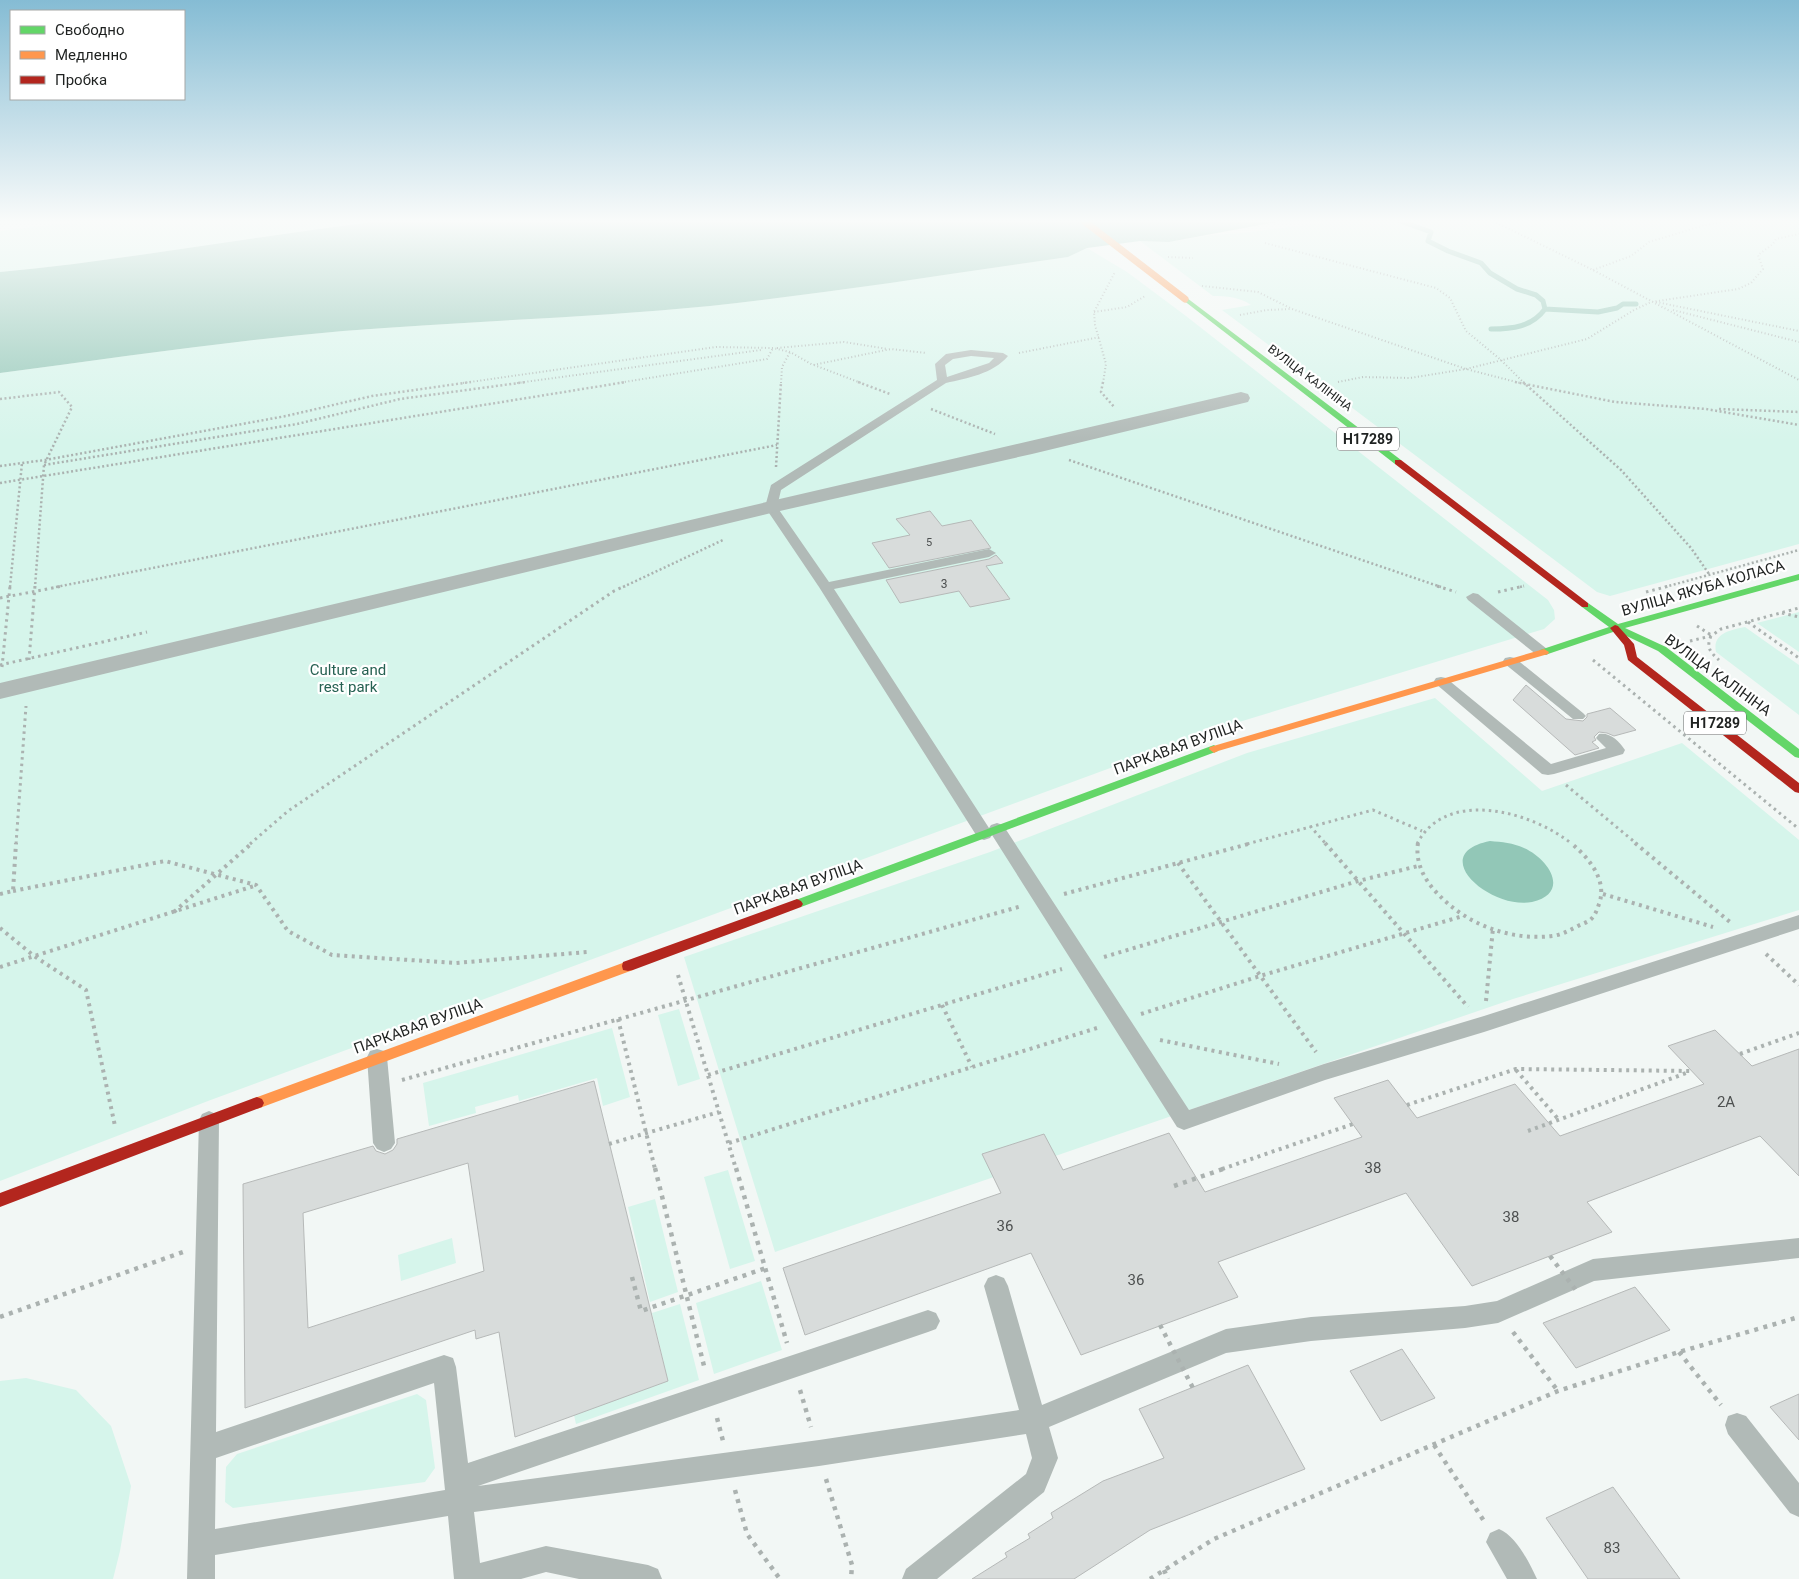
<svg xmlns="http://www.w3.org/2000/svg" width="1799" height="1579" font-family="Roboto,sans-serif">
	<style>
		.green { fill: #d6f5eb }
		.water { fill: #92c7b7 }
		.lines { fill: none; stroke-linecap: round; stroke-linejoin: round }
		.stream { stroke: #92c7b7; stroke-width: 5 }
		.building { fill: #d8dcdb; stroke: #b6b9b8; fill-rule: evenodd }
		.path-far4 { stroke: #abb2b0; stroke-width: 2; stroke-dasharray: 1 2.5; stroke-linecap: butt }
		.path-far3 { stroke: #abb2b0; stroke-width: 2.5; stroke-dasharray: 2 2.5; stroke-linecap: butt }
		.path-far2 { stroke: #abb2b0; stroke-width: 3; stroke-dasharray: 2.5 4; stroke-linecap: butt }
		.path-far1 { stroke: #abb2b0; stroke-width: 4; stroke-dasharray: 3 4.5; stroke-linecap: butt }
		.path { stroke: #abb2b0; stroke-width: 4.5; stroke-dasharray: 4 5.5; stroke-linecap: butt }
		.lane { fill: #b1bab7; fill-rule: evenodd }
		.street { fill: #b1bab7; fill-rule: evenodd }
		.fast { fill: #63d668; fill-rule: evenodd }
		.slow { fill: #ff974d; fill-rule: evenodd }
		.jam { fill: #b3261e; fill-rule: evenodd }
		.path-bridge { stroke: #abb2b0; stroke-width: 4.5; stroke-dasharray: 4 5.5; stroke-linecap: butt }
		.slow-bridge { stroke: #ff974d; stroke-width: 7 }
		.labels { text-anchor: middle; stroke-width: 4.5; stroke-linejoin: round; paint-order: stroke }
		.far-number-label { font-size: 11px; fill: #4d5050 }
		.far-street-label { font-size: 12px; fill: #1f2221; stroke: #fff }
		.number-label { font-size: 12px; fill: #4d5050 }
		.shield { fill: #fff; stroke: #626464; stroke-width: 1 }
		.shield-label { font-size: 14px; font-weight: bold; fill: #1f2221 }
		.street-label { font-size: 15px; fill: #1f2221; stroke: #fff }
		.park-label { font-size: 15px; fill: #266152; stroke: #fff }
		.near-number-label { font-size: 15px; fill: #4d5050 }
	</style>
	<rect width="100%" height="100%" fill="#f2f7f5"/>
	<path class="green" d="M85,221H381C254,236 128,260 0,272V231Z
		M1336,221H1799V544L1610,596L1597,592L1222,310L1251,305C1240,297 1226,296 1213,296L1140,241L1169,242L1211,235L1242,233Z
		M1087,248L1127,272L1186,316L1548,600L1554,610L1555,619L1544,629L1216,729L208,1101L0,1181V373C114,358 228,341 343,331C465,321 588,318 709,306C829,293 949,274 1068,257Z
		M1799,612V652L1757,623Z
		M1745,627L1799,665V715L1716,652C1712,633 1731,630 1745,627Z
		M1435,698L1542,791L1682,743L1799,840V910L1513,999L775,1252L684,957L990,852L1247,753Z
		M679,1009L700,1079L678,1086L658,1015Z
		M612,1028L630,1097L603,1106L597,1078L519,1101L518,1095L475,1107L476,1113L429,1126L423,1083Z
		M728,1170L755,1261L730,1269L704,1177Z
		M655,1199L678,1292L650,1302L628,1207Z
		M452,1238L456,1263L401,1281L398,1255Z
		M761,1281L782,1350L714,1374L696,1303Z
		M680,1304L699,1380L576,1424L574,1415L668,1381L652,1313Z
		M26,1378L76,1390L111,1426L131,1486L120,1551L113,1579H0V1381Z
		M417,1394L426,1400L435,1468L425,1482L233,1508L225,1502L226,1467L237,1454Z"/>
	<path class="water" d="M381,221H1282L1169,242L1140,241L1087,248L1068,257C949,274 829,293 710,306C588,318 465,321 343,331C228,341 114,358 0,373V272C128,260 254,236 381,221Z
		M1490,841C1502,842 1513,843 1524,848C1549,859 1571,893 1532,902C1491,910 1425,854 1490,841Z"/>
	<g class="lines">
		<path class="stream" d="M1400,221L1431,232L1428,241L1448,251L1481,263L1490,273L1517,289L1536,295L1543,301L1545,309C1532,327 1512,329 1491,329
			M1545,309L1598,312L1617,308L1623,304H1636"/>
	</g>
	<path class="building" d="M930,511L942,526L971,520L991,548L889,568L872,543L910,535L896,519Z
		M996,555L1003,563L986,566L1010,599L970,607L959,591L900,603L886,580L989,559Z
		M1526,685L1566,719L1583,721L1587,717V714L1610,708L1636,730L1614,736L1607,733L1599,732L1594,737L1596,740L1592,742L1599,748L1575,755L1513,700Z
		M1715,1030L1752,1066L1799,1049V1176L1760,1136L1587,1202L1612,1232L1472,1286L1406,1193L1218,1262L1238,1297L1081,1355L1031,1253L805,1335L783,1268L1001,1193L982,1154L1044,1134L1063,1170L1169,1133L1205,1192L1362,1137L1334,1098L1388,1080L1417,1118L1515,1084L1560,1136L1704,1084L1668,1046Z
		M594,1081L668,1381L515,1437L499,1332L476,1339L475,1330L245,1408L243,1184L373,1146L376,1151L385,1154L393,1150L397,1144V1139ZM468,1163L484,1271L308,1328L303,1213Z
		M1635,1287L1670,1330L1576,1368L1543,1323Z
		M1402,1349L1435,1398L1381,1421L1350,1371Z
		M1248,1365L1305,1469L1150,1530L1074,1579H972L1007,1557L1005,1553L1030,1538L1028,1534L1053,1518L1051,1513L1103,1481L1164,1458L1139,1409Z
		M1799,1394V1440L1770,1407Z
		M1613,1487L1680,1579H1588L1546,1518Z"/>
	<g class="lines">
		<path class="path-far4" d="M1493,221L1593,270L1799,380
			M1265,243L1436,288L1450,298L1466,331L1501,360L1524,383
			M1168,257L1193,258
			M1593,270L1631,256L1649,242L1705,225L1731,221
			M1202,286L1258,292L1292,309L1466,369L1520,383
			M1656,302L1799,331
			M1673,310L1799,342
			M1094,312L1127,307L1145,296
			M1240,315L1267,310L1291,309
			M777,348L844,342L888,349
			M1019,353L1100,337
			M814,365L861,383
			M1338,382L1363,377L1410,378L1466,369L1587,339L1634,310L1651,302L1738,289L1751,283L1763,269L1758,255L1773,244L1776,239L1799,234
			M463,383L716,347L773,348L790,352L813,365L891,349L926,353
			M517,383L761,350
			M618,383L767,359L773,348
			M781,383L782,367L790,352
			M1103,383L1106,364L1095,325L1094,312L1115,272"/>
		<path class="path-far3" d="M858,382L890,394
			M1103,382L1101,392L1115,408
			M1515,382L1615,402L1706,409L1799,425
			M1523,382L1621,470L1691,548L1709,574
			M0,399L59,392L72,407L44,465L35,587
			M931,409L995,434
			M1719,409L1799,412
			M1069,460L1441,587
			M44,465L297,424L400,399L526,382
			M0,466L45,460L286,416L372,396L471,382
			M776,467L781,382
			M0,483L626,382
			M10,587L22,463
			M56,587L777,445
			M623,587L723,540
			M1520,587L1524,586
			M1665,587L1799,550"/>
		<path class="path-far2" d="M1437,586L1456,592
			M1498,592L1524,586
			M1646,592L1669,586
			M0,598L63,586
			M1782,613L1799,617
			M1748,622L1799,658
			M1697,626L1711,635
			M1711,636C1706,647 1710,652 1719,660
			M1690,641L1711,636L1721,629L1799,608
			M29,660L35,586
			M1593,660L1799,829
			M0,665L147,632
			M2,667L10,586
			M1566,785L1637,844
			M1310,826L1326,844
			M16,844L26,706
			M250,844L288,811L614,591L625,586
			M1247,844L1373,810L1422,831
			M1417,844C1446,787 1533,812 1572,844"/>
		<path class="path-far1" d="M1325,843L1468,1007
			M1418,843C1415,862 1424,880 1438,894C1466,924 1510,941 1552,936C1561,935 1568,931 1576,927C1581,924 1586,923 1590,920C1595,916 1597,910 1599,904C1608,880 1588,857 1571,843
			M1635,843L1730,922
			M1178,863L1316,1052
			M13,891L165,861L256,885L288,931L332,955L456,963L587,952
			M0,894L13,891L16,843
			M1064,894L1252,843
			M1603,894L1713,927
			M174,912L252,843
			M0,928L34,956L86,990L115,1126
			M1766,954L1799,985
			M1104,957L1358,881L1418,866
			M0,967L254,886
			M678,975L736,1169
			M1486,1001L1493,928
			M942,1005L972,1067
			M1141,1014L1260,976L1463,916
			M618,1019L655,1169
			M1160,1040L1279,1064
			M1740,1054L1799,1033
			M1516,1070L1559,1120
			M708,1075L1062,969
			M402,1080L1022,906
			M1407,1105L1516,1069L1692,1071
			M1528,1131L1689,1072
			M729,1143L1097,1028
			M609,1144L719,1112
			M1222,1169L1353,1124"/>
		<path class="path" d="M655,1168L705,1370
			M736,1168L787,1343
			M1174,1186L1226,1168
			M632,1277L641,1311L766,1268
			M0,1317L183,1252
			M1513,1332L1558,1391
			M1679,1352L1721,1405
			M800,1390L811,1427
			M717,1418L723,1441
			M1434,1445L1484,1521
			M826,1479L852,1565L851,1579
			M735,1490L747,1534L780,1579
			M1164,1570L1168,1579
			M1150,1579L1214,1539L1558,1391L1679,1352L1799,1317"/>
		<path class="lane" d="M971,350L1003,353L1008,356C993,374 967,378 946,383L781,490L777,507L829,582L989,549L996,553L989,557L834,589L989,828L991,825L997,823L1003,825L1189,1110L1324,1064L1484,1016L1799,915V929L1484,1032L1325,1080L1184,1130L1177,1127L992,835L990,838L984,840L978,838L819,587L765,507L771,485L937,380L935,364L946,354ZM971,356L994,358L989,363L947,377L945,365L953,359Z
			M1473,593L1478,594L1547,649L1549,652L1547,655H1537L1468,600L1466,597Z
			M1510,657L1515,658L1583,713L1586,716L1583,719H1573L1505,664L1503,661L1505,658Z
			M1441,677L1446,678L1551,764L1606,748L1596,738L1599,734C1610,732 1619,741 1625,750L1623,754L1554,774L1548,775L1542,774L1436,684L1434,681L1436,678Z
			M377,1049L384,1051L387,1057L395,1143L391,1149L384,1152L377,1149L373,1143L367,1057L370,1051Z
			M209,1111L216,1114L219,1120L216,1432L444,1355L453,1358L456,1367L468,1463L928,1310L936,1313L940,1321L936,1329L928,1332L478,1486L819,1440L1019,1410L984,1286L988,1278L996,1275L1004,1278L1008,1286L1042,1405L1226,1329L1311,1317L1465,1306L1497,1301L1593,1259L1799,1238V1258L1594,1281L1498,1323L1465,1328L1311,1341L1226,1353L1049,1427L1058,1458L1044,1492L937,1579H902L906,1569L1026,1474L1032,1458L1026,1434L819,1466L474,1512L480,1563L546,1546L648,1565L658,1569L662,1579H579L546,1572L521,1579H454L448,1516L215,1555V1579H187L199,1120L202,1114ZM434,1383L445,1490L215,1529L216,1458Z
			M1737,1413L1746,1416L1799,1483V1517L1790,1513L1728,1434L1725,1425L1728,1416Z
			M1499,1529C1516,1536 1529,1562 1537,1579H1507L1486,1542L1490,1533Z"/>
		<path class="street" d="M1241,392L1248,394L1250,398L1248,402L1032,454L771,513L0,699V683L771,501Z"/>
		<path class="fast" d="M1183,298H1187L1401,460V464H1395L1183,300Z
			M1799,574V580L1625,628L1666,647L1799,749V758L1795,757L1658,651L1616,631L1548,654L1544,655L1539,652L1540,650L1609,627L1582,607V603H1588L1618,624Z
			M1214,745L1219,749L1218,751L801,907H793L791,904L793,901Z"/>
		<path class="slow" d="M1544,649L1549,652L1548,654L1218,751L1214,753L1209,749L1210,747Z
			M628,961L633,962L634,966L633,970L257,1109L252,1107L250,1103L252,1099Z"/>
		<path class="jam" d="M1395,460H1401L1588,603V607H1582L1395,464Z
			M1615,625L1618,626L1634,644L1637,657L1799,783V793L1795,792L1628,660L1624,645L1610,628Z
			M797,899L801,901L803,904L801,907L633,970L628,971L623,970L622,966L623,962Z
			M257,1097L262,1099L264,1103L262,1107L0,1207V1193Z"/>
		<path class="path-bridge" d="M1550,1256L1578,1293
			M1160,1325L1193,1388"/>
		<path class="slow-bridge" d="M1084,221L1185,299"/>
	</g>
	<linearGradient id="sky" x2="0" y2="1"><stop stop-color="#85bcd4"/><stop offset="0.5" stop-color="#f9fbfa"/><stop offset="1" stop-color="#f9fbfa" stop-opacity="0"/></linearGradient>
	<rect width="1799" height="442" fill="url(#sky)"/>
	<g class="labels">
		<g class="far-number-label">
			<text x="929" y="546">5</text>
		</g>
		<g class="far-street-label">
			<text transform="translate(1310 378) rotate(37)" y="4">ВУЛІЦА КАЛІНІНА</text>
		</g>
		<g class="number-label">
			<text x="944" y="588">3</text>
		</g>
		<g class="shield">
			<rect x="1337" y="427.5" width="62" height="23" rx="4"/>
			<rect x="1684" y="711.5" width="62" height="23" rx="4"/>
		</g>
		<g class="shield-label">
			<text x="1368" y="444">Н17289</text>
			<text x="1715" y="728">Н17289</text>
		</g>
		<g class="street-label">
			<text transform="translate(1703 588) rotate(-16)" y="5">ВУЛІЦА ЯКУБА КОЛАСА</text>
			<text transform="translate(1718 675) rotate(36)" y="5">ВУЛІЦА КАЛІНІНА</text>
			<text transform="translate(1178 747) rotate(-20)" y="5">ПАРКАВАЯ ВУЛІЦА</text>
			<text transform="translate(798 887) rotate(-20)" y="5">ПАРКАВАЯ ВУЛІЦА</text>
			<text transform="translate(418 1026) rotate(-20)" y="5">ПАРКАВАЯ ВУЛІЦА</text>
		</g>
		<g class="park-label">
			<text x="348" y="675">Culture and<tspan x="348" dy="17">rest park</tspan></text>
		</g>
		<g class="near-number-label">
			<text x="1726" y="1107">2А</text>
			<text x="1373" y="1173">38</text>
			<text x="1511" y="1222">38</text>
			<text x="1005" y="1231">36</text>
			<text x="1136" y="1285">36</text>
			<text x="1612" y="1553">83</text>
		</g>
	</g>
	<rect x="10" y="10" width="175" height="90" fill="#ffffff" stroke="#a5a7a6"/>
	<rect x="20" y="26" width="25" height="8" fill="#63d668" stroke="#a5a7a6"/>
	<text x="55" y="35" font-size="15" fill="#1f2221">Свободно</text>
	<rect x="20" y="51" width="25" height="8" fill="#ff974d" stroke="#a5a7a6"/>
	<text x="55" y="60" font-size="15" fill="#1f2221">Медленно</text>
	<rect x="20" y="76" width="25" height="8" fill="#b3261e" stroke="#a5a7a6"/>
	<text x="55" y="85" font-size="15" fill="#1f2221">Пробка</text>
</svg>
